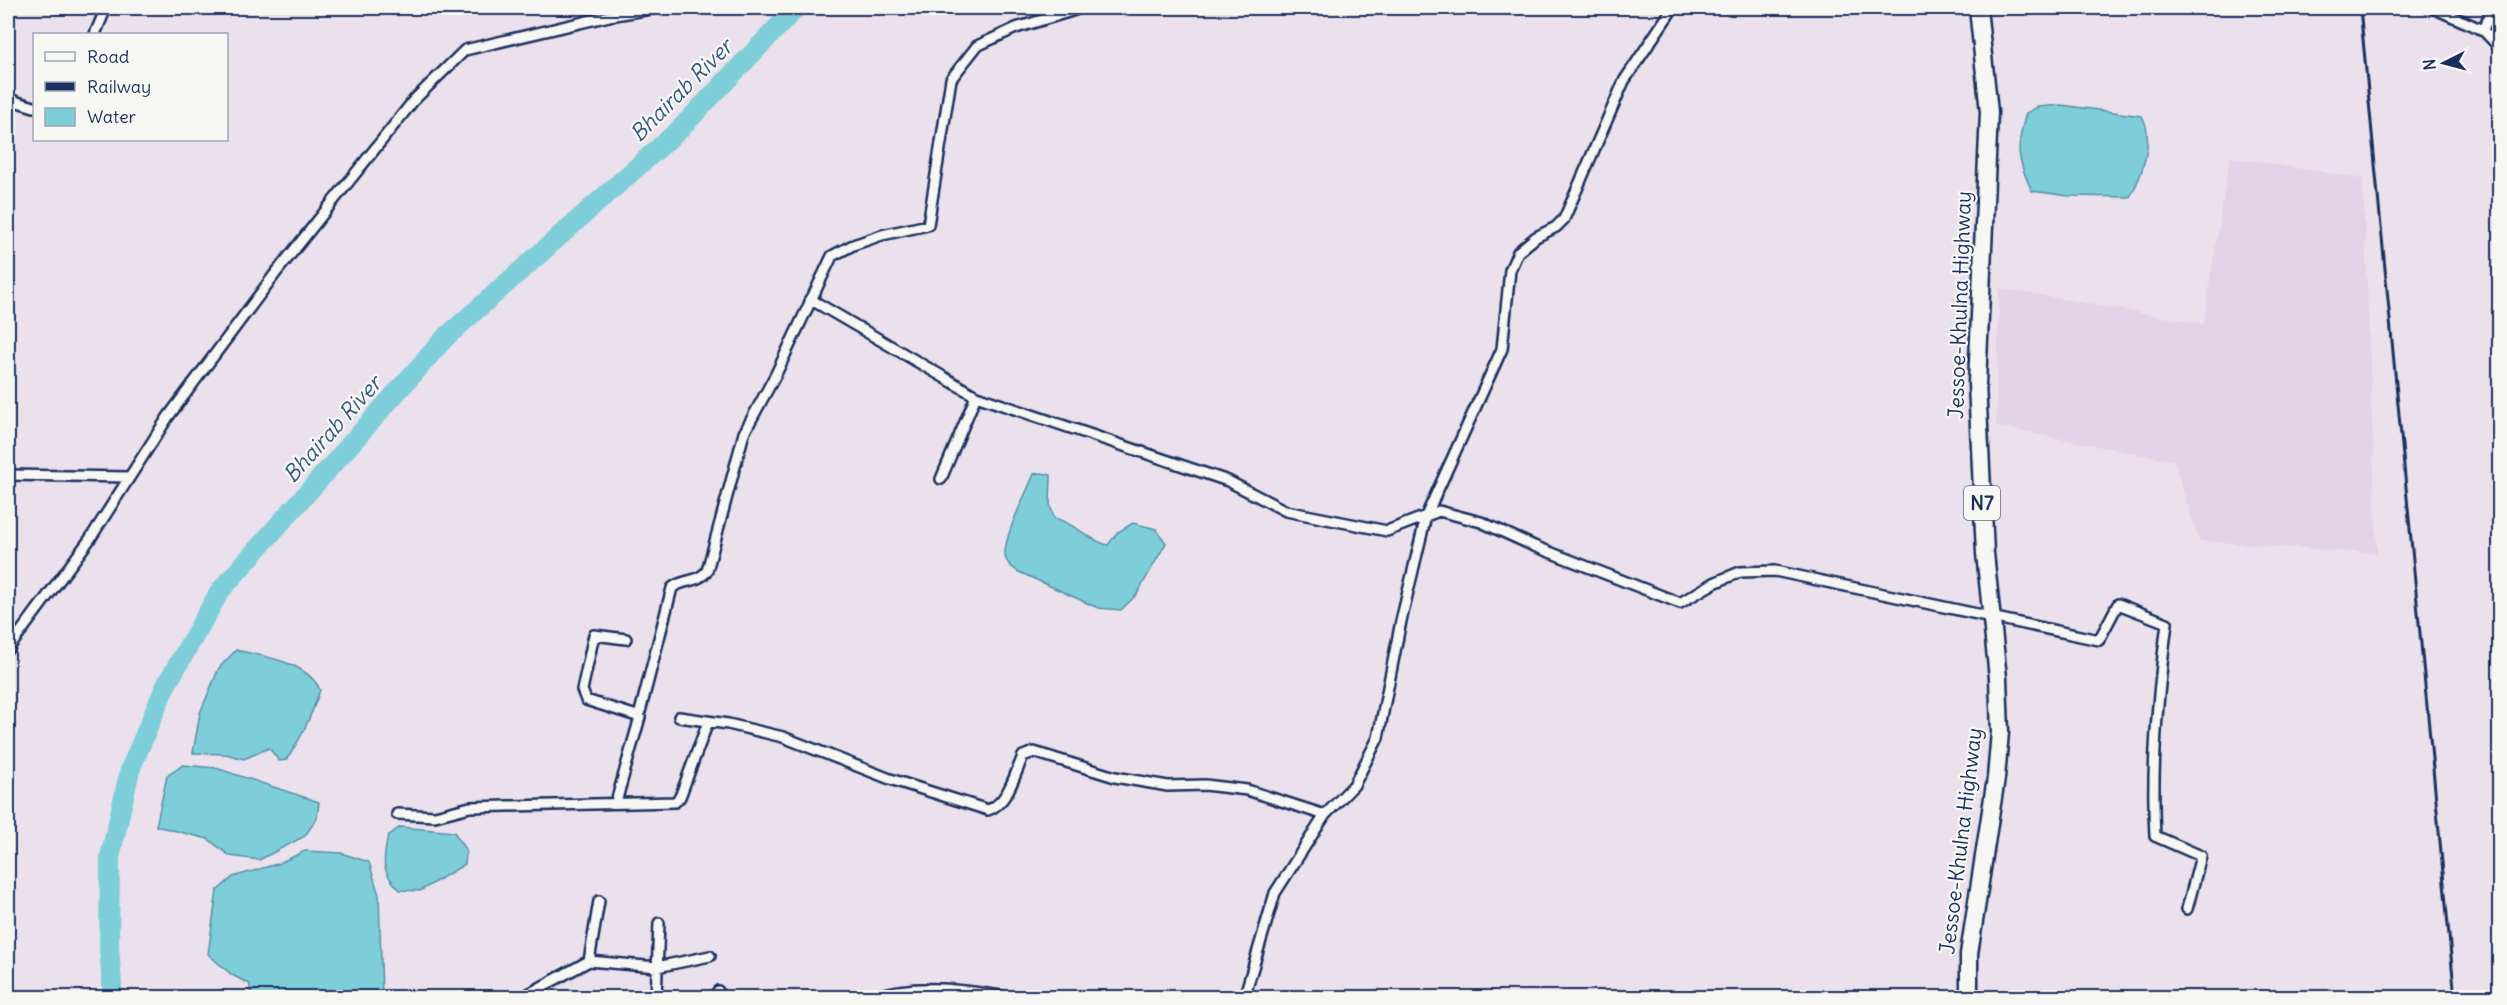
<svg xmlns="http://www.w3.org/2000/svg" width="2507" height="1005" font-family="Delius,sans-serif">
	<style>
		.built { fill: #e2d2e8 }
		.water { fill: #7eced9; stroke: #568ea8; stroke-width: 1.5 }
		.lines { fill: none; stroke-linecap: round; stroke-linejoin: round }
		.river { stroke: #7eced9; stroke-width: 20 }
		.street-casing { stroke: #1b2f5e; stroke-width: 14 }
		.highway-casing { stroke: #1b2f5e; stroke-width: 21 }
		.street { stroke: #f6f6f2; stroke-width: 9 }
		.highway { stroke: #f6f6f2; stroke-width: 16 }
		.rail { stroke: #1b2f5e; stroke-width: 3 }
		.labels { text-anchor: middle; stroke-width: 4.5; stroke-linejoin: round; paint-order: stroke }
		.shield { fill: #f6f6f2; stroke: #5d6b8a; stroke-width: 1.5 }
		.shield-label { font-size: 20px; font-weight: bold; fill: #1b2f5e }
		.street-label { font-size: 21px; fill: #1b2f5e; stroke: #f6f6f2 }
		.water-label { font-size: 22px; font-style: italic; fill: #34577d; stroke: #f6f6f2 }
	</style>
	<rect width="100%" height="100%" fill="#eae1ec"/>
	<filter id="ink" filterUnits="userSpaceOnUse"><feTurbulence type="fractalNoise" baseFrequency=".0167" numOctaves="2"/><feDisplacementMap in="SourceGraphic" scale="12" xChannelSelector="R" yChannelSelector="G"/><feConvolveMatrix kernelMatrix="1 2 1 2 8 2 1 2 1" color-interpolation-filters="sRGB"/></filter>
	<g filter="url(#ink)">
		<path class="built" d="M2230,157L2363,179L2377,553L2199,541L2174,461L1996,426L1999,288L2203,324Z"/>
		<path class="water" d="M2061,105L2142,116C2155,139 2142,176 2130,197L2069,196L2032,191C2016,157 2016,148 2026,113L2038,107Z
			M1042,473L1051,475L1050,504L1054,518C1075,523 1088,540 1108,545L1118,532L1133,523L1156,529L1166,543L1137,594L1121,610L1098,608L1017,571C1012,567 1006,563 1005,556C1004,535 1026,494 1034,474Z
			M236,650C264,657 307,661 320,690C311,716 302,738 286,760L279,761L269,748L244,759L226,754L193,753L200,713L219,668Z
			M183,765L216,768L319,802L317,818L305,836L259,860L230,856L208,839L156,826L167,776Z
			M400,827L454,832L466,851L465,864L420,891L400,890C380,871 383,861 388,836Z
			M305,851L341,853L369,862L379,895L382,997H250V984L232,975L208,954L217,891L233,877L280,863Z"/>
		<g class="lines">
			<path class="river" d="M113,998L109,947L110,857L130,770L165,687L220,591L445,338L680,129L796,8"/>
			<defs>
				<path id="street" d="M2433,8L2483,30L2500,48
					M2483,30L2492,8
					M95,34L106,8
					M8,99L34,107
					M810,299L976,396L1228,481L1286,511L1387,531L1426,516L1502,349L1510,270L1518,252L1536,237L1556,227L1564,219L1624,81L1673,8
					M8,475L129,477
					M941,479L976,396
					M8,649L90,539L168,417L275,274L414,100L465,50L609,16L657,8
					M639,716L672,588C682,579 698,583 707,571L744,433L776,374L832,256L853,245L882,235L928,225L951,79L977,46L1016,28L1075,10L1076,8
					M679,717L728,724L783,737L890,779L988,810C1008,803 1015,774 1023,756L1034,752L1115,777L1168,786L1205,785L1247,790L1325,815
					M616,802L640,717L586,700L582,690L594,635L626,639
					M397,814L435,816L470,807L675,802L680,797L708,722
					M589,961L657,967L710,956
					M523,997L589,961L599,901
					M656,998L659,923
					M714,998L718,991
					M870,998C916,982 965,990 1013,998
					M1244,998L1275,893L1325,815L1354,785L1378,738L1401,621L1426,516L1439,511L1481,522L1534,546L1680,603L1714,583L1740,572L1775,571L2099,640L2118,604L2167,623C2158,694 2151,765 2155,836L2201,856L2187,909"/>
				<path id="highway" d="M1969,998V954L1996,778L2000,732L1998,678L1985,553L1977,384L1989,112L1978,8"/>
			</defs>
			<use href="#street" class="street-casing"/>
			<use href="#highway" class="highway-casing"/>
			<use href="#street" class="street"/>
			<use href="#highway" class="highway"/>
			<path class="rail" d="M2360,8L2455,998"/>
		</g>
	</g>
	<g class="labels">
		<rect class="shield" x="1964" y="486" width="36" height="34" rx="4.5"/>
		<g class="shield-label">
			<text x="1982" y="510">N7</text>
		</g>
		<g class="street-label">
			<text transform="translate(1960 305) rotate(-88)" y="7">Jessoe-Khulna Highway</text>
			<text transform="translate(1961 841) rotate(-83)" y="7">Jessoe-Khulna Highway</text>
		</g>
		<g class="water-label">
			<text transform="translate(681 90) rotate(-45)" y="8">Bhairab River</text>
			<text transform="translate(332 429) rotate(-48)" y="8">Bhairab River</text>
		</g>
	</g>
	<rect width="2507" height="1005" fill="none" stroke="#f6f6f2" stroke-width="30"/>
	<rect x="15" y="15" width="2477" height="975" fill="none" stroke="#1b2f5e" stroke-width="2" filter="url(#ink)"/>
	<rect x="33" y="33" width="195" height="108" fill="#f6f6f2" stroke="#9ea6b7" stroke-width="1.5"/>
	<rect x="45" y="52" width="30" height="9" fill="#f6f6f2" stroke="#9ea6b7" stroke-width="1.5"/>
	<text x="87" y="63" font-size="18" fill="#1b2f5e">Road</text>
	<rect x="45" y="82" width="30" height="9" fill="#1b2f5e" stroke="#9ea6b7" stroke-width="1.5"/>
	<text x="87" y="93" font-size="18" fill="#1b2f5e">Railway</text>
	<rect x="45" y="108" width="30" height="18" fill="#7eced9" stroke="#9ea6b7" stroke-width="1.5"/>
	<text x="87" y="123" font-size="18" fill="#1b2f5e">Water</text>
	<g transform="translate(2444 63) rotate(264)" stroke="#f6f6f2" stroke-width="4.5" paint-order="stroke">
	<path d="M0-4.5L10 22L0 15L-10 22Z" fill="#1b2f5e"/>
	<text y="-9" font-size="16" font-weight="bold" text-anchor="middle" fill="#1b2f5e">N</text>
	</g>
</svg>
